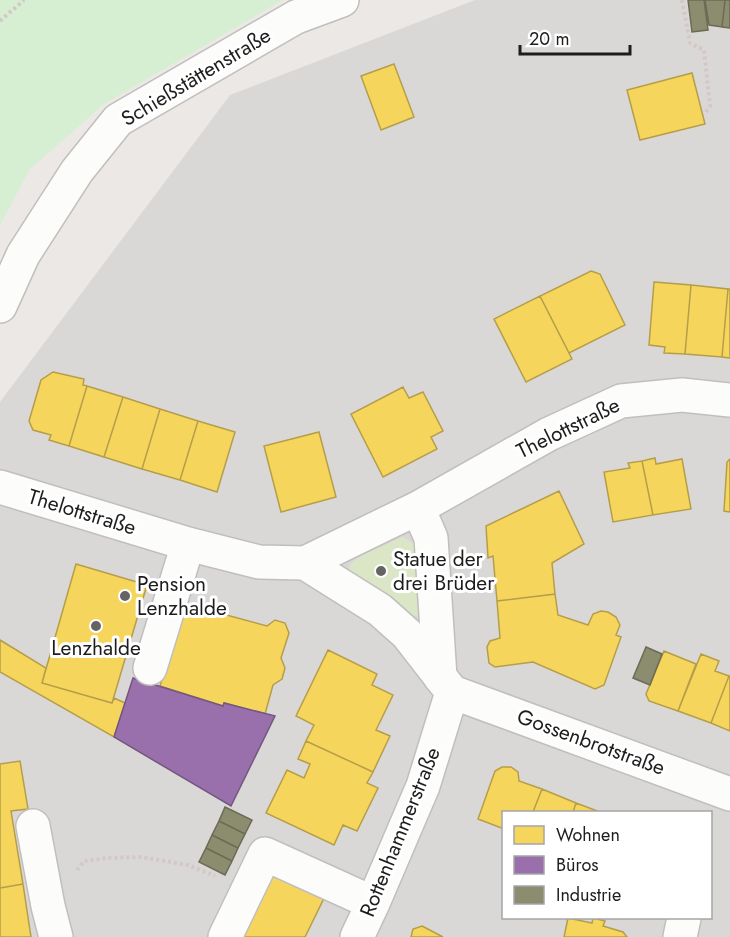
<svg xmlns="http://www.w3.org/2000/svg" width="730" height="937" font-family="Jost,sans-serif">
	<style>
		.residential { fill: #dad8d7; fill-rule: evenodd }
		.grass { fill: #dae6c6 }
		.park { fill: #d6efd2 }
		.homes { fill: #f6d55c; stroke: #b59e49; stroke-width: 1.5 }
		.offices { fill: #9970ab; stroke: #745780; stroke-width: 1.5 }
		.industry { fill: #8c8c6e; stroke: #6b6b56; stroke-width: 1.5 }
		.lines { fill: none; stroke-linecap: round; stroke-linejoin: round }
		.minor-casing { stroke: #c1bfbe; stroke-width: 36 }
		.path { stroke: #d4c7c6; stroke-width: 4; stroke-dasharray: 3 3; stroke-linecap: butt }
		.minor { stroke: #fcfcfb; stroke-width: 33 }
		.poi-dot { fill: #656463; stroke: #fff; stroke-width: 2 }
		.labels { text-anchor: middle; stroke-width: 6; stroke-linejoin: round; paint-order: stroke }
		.street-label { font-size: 21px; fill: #1d1d1d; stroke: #fff }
		.poi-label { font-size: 21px; fill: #1d1d1d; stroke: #fff; text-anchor: start }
	</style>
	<rect width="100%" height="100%" fill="#ebe8e5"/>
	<path class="residential" d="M475,0H730V937H0V402L230,95ZM504,812H710V918H504Z"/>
	<path class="grass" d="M402,537L417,545L421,614L416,616L409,615L350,574C349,571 349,568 350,565C355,556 392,542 402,537Z"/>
	<path class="park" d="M0,0H283L104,104L30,169L0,225Z"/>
	<path class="homes" d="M394,64L414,117L381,130L361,76Z
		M692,73L705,124L640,140L627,90Z
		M591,271L600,274L625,325L569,353L540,296Z
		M654,282L691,285L685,354L664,353L665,347L649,345Z
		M691,285L728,289L722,357L685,354Z
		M728,289H730V358L722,357Z
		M540,296L572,359L526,382L494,319Z
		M53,372L84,379L83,385L87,386L69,446L49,440L51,435L33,430L29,421L41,380Z
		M87,386L123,397L104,457L69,446Z
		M403,387L409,398L423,392L443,431L431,437L437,449L383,477L351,414Z
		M123,397L160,409L142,469L104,457Z
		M160,409L198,421L180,480L142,469Z
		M198,421L235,432L217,492L180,480Z
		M319,432L336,497L281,512L264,446Z
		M655,458L656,464L682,459L691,509L653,515L642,461Z
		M730,459V512L724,511L727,462Z
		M642,461L653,515L613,522L604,472L630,468L628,463Z
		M559,491L584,544L552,563L555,594L497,601L493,556L488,558L486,526Z
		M76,564L147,585L112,703L42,683Z
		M555,594L558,615L588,625L593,614L601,611L608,612L616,617L620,625L616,635L621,637L604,685L595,689L533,662L495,667L489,663L487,647L490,641L500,638L497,601Z
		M186,604L267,626L275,620L285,623L289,633L281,658L285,668L282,679L273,685L265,714L224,703L223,706L160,686Z
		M0,640L46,668L42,683L112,703L114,698L125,703L114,737L0,672Z
		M328,650L377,674L372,685L393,695L376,730L390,736L373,772L306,741L314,725L296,716Z
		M664,651L696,664L678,711L649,701L646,694Z
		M701,654L719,661L715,671L729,676L711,723L678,711Z
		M729,676L730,677V731L711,723Z
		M306,741L373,772L367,783L378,788L357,831L343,825L334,845L266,813L287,770L304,778L310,764L298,759Z
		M20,761L28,809L11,811L23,884L0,888V764Z
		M502,767H511L518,772L519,781L542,789L533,812H504V829L478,819L495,771Z
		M542,789L576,803L573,812H533Z
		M576,803L600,812H573Z
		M275,868L327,892L305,937H242Z
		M23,884L31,937H0V888Z
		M568,918L592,923L593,918L605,921L603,926L623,932L627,937H564Z
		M422,926L443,937H411L413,929Z"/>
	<path class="offices" d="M133,678L223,706L224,703L275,716L231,806L114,737Z"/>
	<path class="industry" d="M688,0H704L708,30L692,32Z
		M705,0H725L722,27L709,25Z
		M725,0H730V28L722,27Z
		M646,647L662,654L650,685L633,678Z
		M225,807L252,820L245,834L219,821Z
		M219,821L245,834L238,848L212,835Z
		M212,835L238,848L232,861L206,848Z
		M206,848L232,861L225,875L199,862Z"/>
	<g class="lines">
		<defs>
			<path id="minor" d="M0,306L23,255L77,171L118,120L296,17L342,0
				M0,487L188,544L259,562L305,563L418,508L549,434L621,401L682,395L730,400
				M418,508L431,538L440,677
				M305,563L380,610L407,634L452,692
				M150,668L188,544
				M452,692L730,794
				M33,826L48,906L56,937
				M225,937L265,854L373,903
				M357,937L373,903L423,786L452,692
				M680,937L684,918"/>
		</defs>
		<use href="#minor" class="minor-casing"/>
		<path class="path" d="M682,0L690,43L704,50L710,106L706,112
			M0,21L24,0
			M77,870L84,861L107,858L142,857L188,865L215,876"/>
		<use href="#minor" class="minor"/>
	</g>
	<g class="poi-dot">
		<circle cx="381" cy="571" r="6"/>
		<circle cx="125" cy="596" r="6"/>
		<circle cx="96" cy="626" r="6"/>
	</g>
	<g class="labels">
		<g class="street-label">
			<text transform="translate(196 77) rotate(-31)" y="7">Schießstättenstraße</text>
			<text transform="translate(568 428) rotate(-26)" y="7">Thelottstraße</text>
			<text transform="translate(82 512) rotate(17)" y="7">Thelottstraße</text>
			<text transform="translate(591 742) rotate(20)" y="7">Gossenbrotstraße</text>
			<text transform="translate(400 832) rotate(-68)" y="7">Rottenhammerstraße</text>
		</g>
		<g class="poi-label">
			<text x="393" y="566">Statue der<tspan x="393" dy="24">drei Brüder</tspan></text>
			<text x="137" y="591">Pension<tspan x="137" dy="24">Lenzhalde</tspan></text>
			<text x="96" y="655" text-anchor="middle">Lenzhalde</text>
		</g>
	</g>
	<rect x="502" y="811" width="210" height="108" fill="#ffffff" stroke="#a5a5a5" stroke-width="1.5"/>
	<rect x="514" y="826" width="30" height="18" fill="#f6d55c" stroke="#a5a5a5" stroke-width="1.5"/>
	<text x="556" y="841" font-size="18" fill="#1d1d1d">Wohnen</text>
	<rect x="514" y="856" width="30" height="18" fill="#9970ab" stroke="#a5a5a5" stroke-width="1.5"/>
	<text x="556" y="871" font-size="18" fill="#1d1d1d">Büros</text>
	<rect x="514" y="886" width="30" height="18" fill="#8c8c6e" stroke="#a5a5a5" stroke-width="1.5"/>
	<text x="556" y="901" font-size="18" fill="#1d1d1d">Industrie</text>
	<path d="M520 45v9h110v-9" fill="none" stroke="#1d1d1d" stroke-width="3"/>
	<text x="529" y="45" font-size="18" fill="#1d1d1d" stroke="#ffffff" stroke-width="4.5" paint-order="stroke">20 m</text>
</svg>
